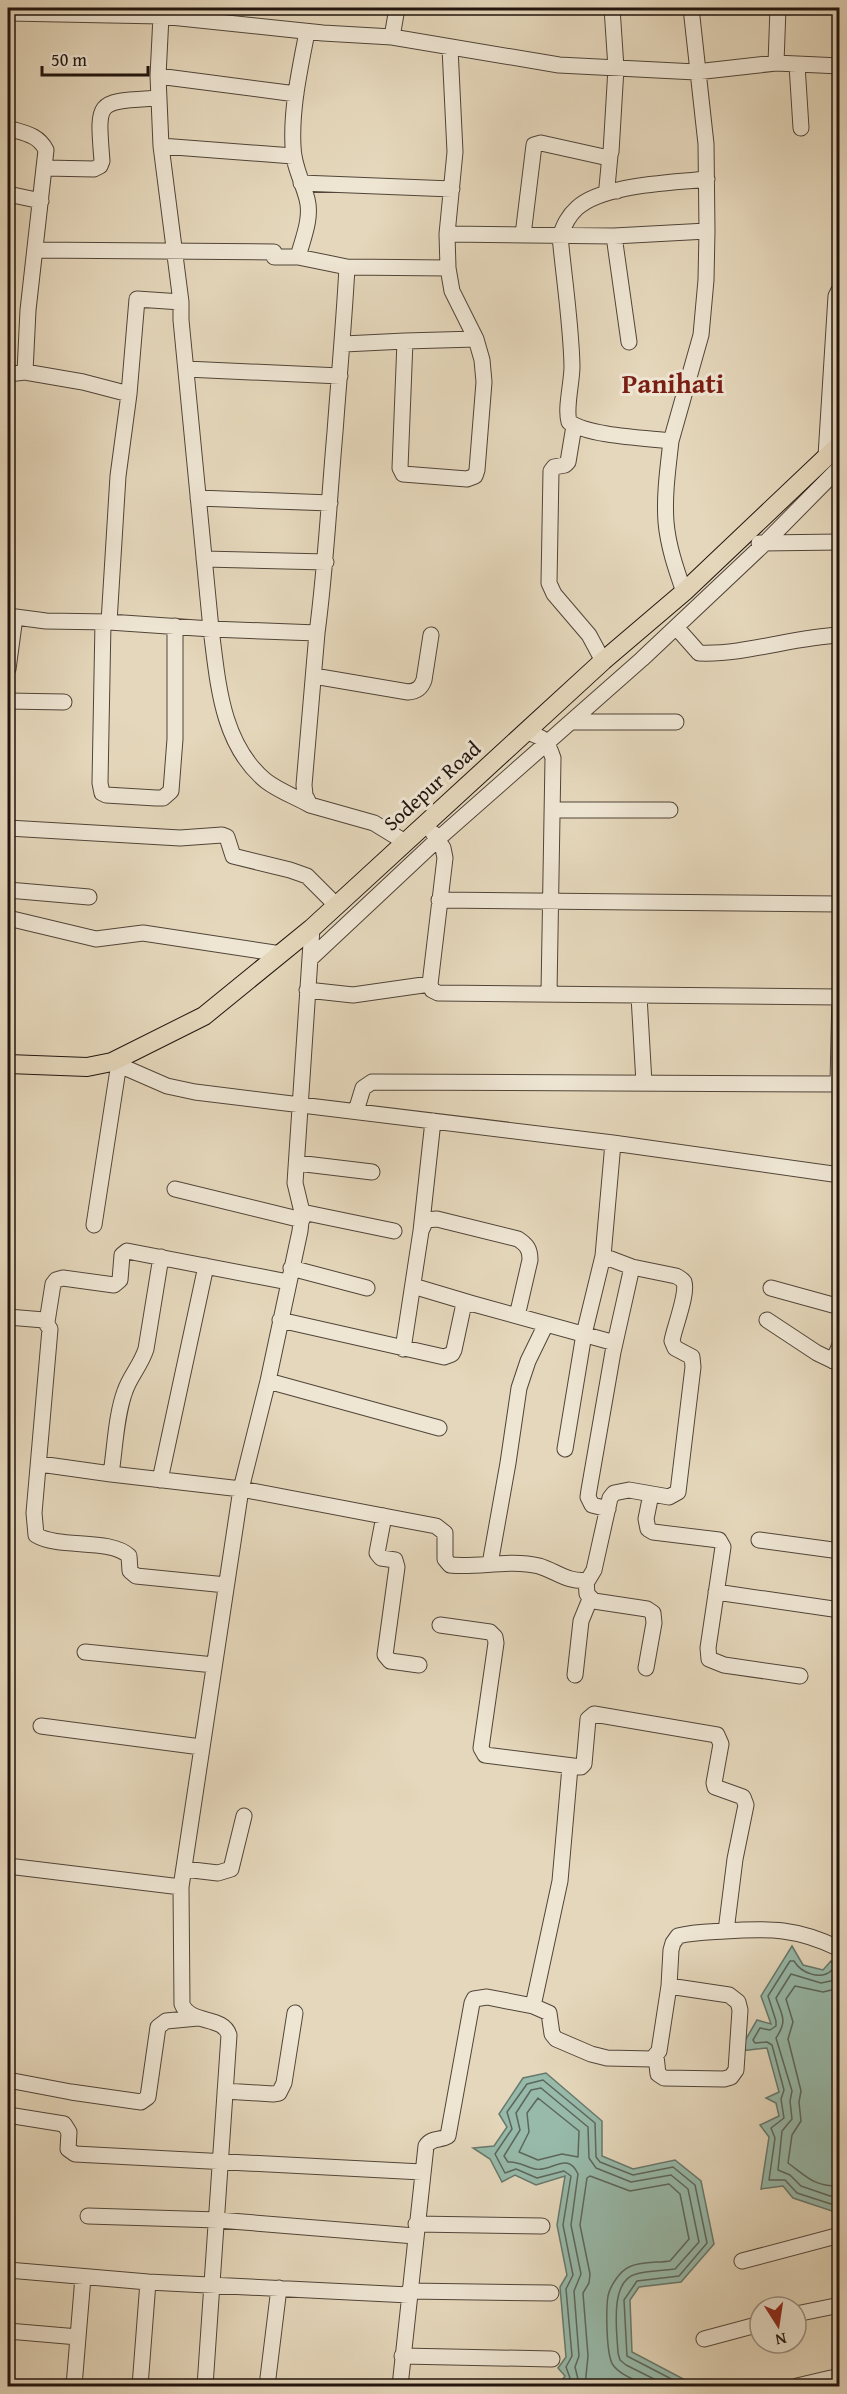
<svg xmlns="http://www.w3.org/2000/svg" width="847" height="2394" font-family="'Gentium Book Plus',serif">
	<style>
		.water { fill: #97baaa; stroke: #67786c; stroke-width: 1.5 }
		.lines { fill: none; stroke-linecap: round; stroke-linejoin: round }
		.shore { stroke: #5c675c; stroke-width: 1.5 }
		.minor-casing { stroke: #514539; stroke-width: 17 }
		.major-casing { stroke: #20140e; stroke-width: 20 }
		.minor { stroke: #eee5d3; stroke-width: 15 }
		.major { stroke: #e5d7bb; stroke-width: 18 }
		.labels { text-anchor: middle; stroke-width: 6; stroke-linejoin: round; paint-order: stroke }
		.street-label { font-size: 21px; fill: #20140e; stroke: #eee5d3 }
		.district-label { font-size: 27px; font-weight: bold; fill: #7a1f14; stroke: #eee5d3 }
	</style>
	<rect width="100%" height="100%" fill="#e5d7bb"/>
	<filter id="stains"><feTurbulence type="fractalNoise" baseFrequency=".00333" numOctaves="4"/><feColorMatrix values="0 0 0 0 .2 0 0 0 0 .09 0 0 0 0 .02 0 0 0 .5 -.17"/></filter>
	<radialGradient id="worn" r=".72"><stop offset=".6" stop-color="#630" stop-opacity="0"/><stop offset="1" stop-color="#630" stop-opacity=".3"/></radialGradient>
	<path class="water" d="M792,1946L803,1965L823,1970L831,1961L839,1966V2208L832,2211L793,2198L783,2186L761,2189L769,2137L760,2125L779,2116L776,2103L766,2098L779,2092L767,2048L739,2051L757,2020L771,2024L761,1996Z
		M546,2073L602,2121V2156L633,2169L675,2160L701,2181L714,2244L681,2282L639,2287L630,2300L632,2352L691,2383L692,2386H558L565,2376L558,2368L566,2357L560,2287L567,2275L557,2225L565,2176L536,2185L515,2175L502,2182L490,2159L473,2148L494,2146L507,2127L499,2114L523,2078Z"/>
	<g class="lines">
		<path class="shore" d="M840,1971L832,1970C821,1981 801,1973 794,1961H790L768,1996L776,2021V2026L770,2030L760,2028L753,2040L755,2043L767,2042L772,2045L784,2090L781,2099L784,2118L771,2128L775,2138L769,2180H785L797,2193L831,2204L840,2203
			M840,1979L821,1983L791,1974L776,1998C782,2016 788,2020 776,2038L792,2091L790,2101L792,2119L782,2131L778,2170L790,2175L801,2186L830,2196L840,2195
			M840,1988L823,1992L795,1986L786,1999L793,2022L788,2039L801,2091L799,2102L801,2121L792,2135L788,2163C806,2176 814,2187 840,2186
			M538,2098L579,2131L578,2157L562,2154L538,2160L519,2152L529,2132L527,2113Z
			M565,2386L570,2378L566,2367L572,2356L566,2289L573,2275L563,2225L571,2176L564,2171L537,2178L516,2169L505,2173L495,2154L512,2129L507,2112L527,2084L543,2080L595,2123L596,2157L600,2162L633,2175L673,2167L695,2185L707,2243L679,2276L637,2281L624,2300L627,2356L685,2386
			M574,2386L578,2379L575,2367L579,2356L574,2291L581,2274L571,2225L578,2174C567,2150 551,2173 535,2169C525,2167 519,2161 508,2162L504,2156L520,2130L516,2113L531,2090L541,2088L588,2127L589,2158L596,2168L631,2182L671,2175L688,2189L699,2242L675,2269C662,2271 648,2270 636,2274C609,2281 617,2332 618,2353L620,2360L626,2365L668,2386
			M585,2386L588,2356L583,2293L589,2283L590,2274L580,2225L587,2178L590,2176L630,2191L669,2184L680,2194L689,2239L670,2261C658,2263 641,2261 629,2267C620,2271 610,2286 608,2296C606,2309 606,2355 613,2365C621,2376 638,2381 649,2386"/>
		<defs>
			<path id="minor" d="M691,8L706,144L707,231
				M8,13L161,16L323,33L392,37L559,65L696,72L776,63L840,66
				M161,16L158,76L161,146L181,302V320L211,629L317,633L304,785L305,795L310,805L374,823L405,842
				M307,32C300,69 291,108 293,146C293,165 302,180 307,199C312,218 303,238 298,257L347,267C344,323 339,377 335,432C329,499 326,566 317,633
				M392,37L397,8
				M776,63L778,8
				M797,65L801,128
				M158,76L296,94
				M8,128C23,133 38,134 46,150L28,310L25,372L83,382L129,394L137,299L181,302
				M161,146L293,156
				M610,155L607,187L617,191
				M45,168L94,169L100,166L102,161C97,98 96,102 159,98
				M301,183L452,189
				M8,194L41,201
				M447,234L614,236L707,231L706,280L701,335L671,441
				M523,235L534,145L541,143L604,157H607L611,152L616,68L612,8
				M614,236L629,342
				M35,250L274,252V257H298
				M347,267L448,268L447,234L455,152L450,48
				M405,341L476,339
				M344,344L405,341L400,468L403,474L467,479L475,476L477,470L484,382L482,360L476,339L452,291L448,268
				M186,369L340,376
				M8,374L25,372
				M574,426L568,462L565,465L554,467L551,471L549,583L554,594L589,635L603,661
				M826,456L836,296L840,288
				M198,498L330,503
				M759,543L840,542
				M204,559L326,562
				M684,592C676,569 668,546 666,522C664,495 668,468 671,441C645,438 589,436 569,422C565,408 572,383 572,366C571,323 564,279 560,236C564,225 568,216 577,208C603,184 672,183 707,179
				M8,616L46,621L109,622L211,629C218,682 221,744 266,781C279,791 296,797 310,805
				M103,622L100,783L102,793L106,795L156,798H163L171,791L175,739V626
				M109,622L118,476L129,394
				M676,627L699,653C746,655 792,637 840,635
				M8,669L15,617
				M314,676L408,692C417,691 421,688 424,680L431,635
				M8,701L64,702
				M572,722H676
				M526,732C544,737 547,740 553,758L549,993
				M552,810H670
				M8,828L180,838L222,835L227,837L233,856L290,870L307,876L336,905
				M433,833L443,848L445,858L430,984L432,990L438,993L840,997
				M8,890L89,897
				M439,900L840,904
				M8,918L96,939L143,933L281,954
				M310,959L438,839L642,659L764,544L840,467
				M307,990L353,995L430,984
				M639,996L644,1083
				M112,1062L167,1086L195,1092L613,1143L840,1175
				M838,1084L840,992
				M356,1111L363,1088L372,1082L840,1084
				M297,1163L372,1172
				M175,1189L302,1220
				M302,1212L394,1231
				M94,1225L119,1063
				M421,1231L433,1121
				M161,1257L146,1349C141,1365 130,1376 125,1391C116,1415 115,1448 111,1474L241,1489L436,1526L445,1533V1559L450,1565C478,1568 510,1559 539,1566C556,1571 568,1583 588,1580L594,1570L610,1498L614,1493L629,1490L669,1497L678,1492L693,1367L692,1357L675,1348L672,1341C674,1328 688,1294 684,1282C682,1279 680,1278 676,1276L632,1267L603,1256L613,1143
				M291,1268L367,1288
				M413,1286L470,1303
				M771,1288L840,1307
				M8,1317L44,1320L50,1329L34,1513L36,1535C59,1549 110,1538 129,1556L130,1571L136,1576L226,1585
				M280,1320L444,1357L452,1354L454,1350L463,1308L470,1303L615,1343
				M767,1320L817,1353L840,1364
				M47,1322L53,1284L56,1280L63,1278L114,1285L120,1280L122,1255L127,1251L288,1282
				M403,1349L421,1231L426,1220L437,1219L518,1239C527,1245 530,1249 530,1260L517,1316
				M833,1361L840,1345
				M268,1381L439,1428
				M565,1449L584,1334L603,1256
				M40,1464L111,1474
				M160,1480L206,1266
				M651,1494L646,1519L648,1529L653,1532L719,1540L723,1547L708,1648L709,1659L724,1665L800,1676
				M608,1509L592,1505L588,1497L589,1490L613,1352L632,1267
				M384,1516L377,1553L381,1558L395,1560L397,1567L385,1655L390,1661L419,1665
				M759,1540L840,1551
				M490,1564L508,1463L519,1388L528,1361L546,1324
				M586,1580L587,1594L594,1601L647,1609L653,1613L654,1623L646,1668
				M716,1592L840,1610
				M440,1625L490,1632L495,1637L496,1643L481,1748L485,1755L581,1767L584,1764L588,1719L594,1714L717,1735L721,1744L714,1783L715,1787L743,1797L746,1805L735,1859L726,1931
				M85,1652L214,1665
				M575,1675L581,1621L590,1599
				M41,1726L201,1747
				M8,1866L181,1887
				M184,1869L218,1873L231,1869L244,1816
				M533,2006L549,2013L552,2034L556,2039L591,2054L607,2058L652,2059L659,2051L669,1986L671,1950L673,1943L678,1936C693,1932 709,1932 725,1931C769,1928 798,1928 840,1949
				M656,2056L658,2074L664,2078L724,2079L731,2077L736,2070L740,2010L738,2002L729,1995L669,1986
				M8,2080L71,2092L141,2102L148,2097L158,2027L166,2021L198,2018
				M225,2091L273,2094L279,2093L284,2083L295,2013
				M8,2115L64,2124L69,2132L68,2149L75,2154L422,2172
				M88,2216L218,2220L415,2236
				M416,2224L542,2226
				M742,2261L840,2235
				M8,2270L148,2282L409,2295
				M409,2291L551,2293
				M796,2314L840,2305
				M8,2331L78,2337
				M704,2339L760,2324
				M402,2356L552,2359
				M74,2386L83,2277
				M140,2386L148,2282
				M205,2386L229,2035C223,2015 190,2025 182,2004L181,1887L241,1489L268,1381L300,1231L302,1212L295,1183L312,928
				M267,2386L279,2288
				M400,2386L426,2146C432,2137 440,2141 448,2136L472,2003L474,1999L487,1997L533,2006L560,1881L570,1767
				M797,2386L831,2378"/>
			<path id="major" d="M8,1064L87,1067L112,1062L204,1016L312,928L603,661L684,592L840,444"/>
		</defs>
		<use href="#minor" class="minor-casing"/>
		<use href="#major" class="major-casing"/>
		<use href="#minor" class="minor"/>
		<use href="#major" class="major"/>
	</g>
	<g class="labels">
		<g class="street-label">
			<text transform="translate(432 786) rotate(-42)" y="7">Sodepur Road</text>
		</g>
		<g class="district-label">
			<text x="673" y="393">Panihati</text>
		</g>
	</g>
	<rect width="847" height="2394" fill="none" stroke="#e5d7bb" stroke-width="30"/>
	<rect x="9" y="9" width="829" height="2376" fill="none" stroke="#20140e" stroke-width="3"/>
	<rect x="15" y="15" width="817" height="2364" fill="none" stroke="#20140e" stroke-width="1.5"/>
	<g transform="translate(778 2325) rotate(168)"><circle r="28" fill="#eee5d3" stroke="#9c9184" stroke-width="1.5"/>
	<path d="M0-4.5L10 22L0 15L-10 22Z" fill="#8f2418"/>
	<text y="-9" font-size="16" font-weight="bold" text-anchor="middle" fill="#20140e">N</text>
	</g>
	<path d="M42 66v9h106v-9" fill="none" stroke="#20140e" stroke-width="3"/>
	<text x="51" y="66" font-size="18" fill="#20140e" stroke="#eee5d3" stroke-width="4.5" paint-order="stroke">50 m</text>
	<rect width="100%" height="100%" filter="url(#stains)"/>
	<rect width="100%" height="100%" fill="url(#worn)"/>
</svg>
